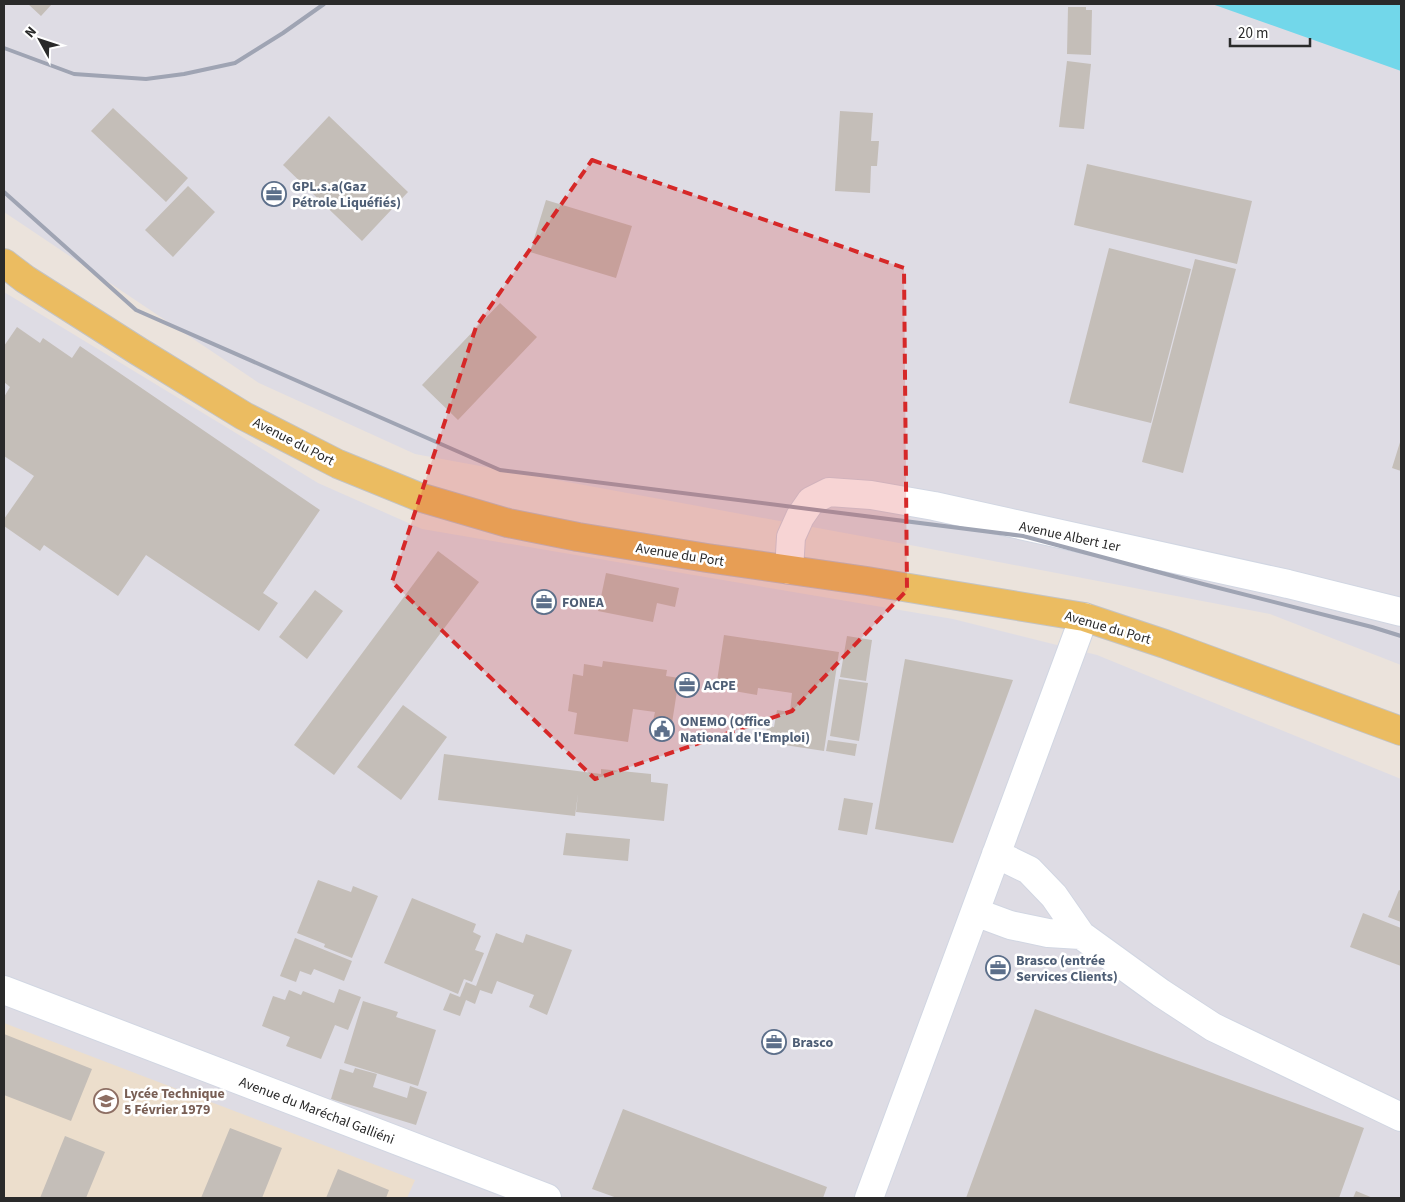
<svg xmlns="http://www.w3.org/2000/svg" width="1405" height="1202" font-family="'Source Sans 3',sans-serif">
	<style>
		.industrial { fill: #dedce4 }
		.education { fill: #ecdecc }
		.water { fill: #72d7ea }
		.building { fill: #c4beb8 }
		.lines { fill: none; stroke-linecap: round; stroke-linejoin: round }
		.minor-casing { stroke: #d1d6e2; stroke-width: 30 }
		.major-casing { stroke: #c3c3c3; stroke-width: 30 }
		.minor { stroke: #fff; stroke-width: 28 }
		.major { stroke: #ebbc61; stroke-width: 28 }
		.rail { stroke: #9fa4b3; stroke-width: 4 }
		.marked { fill: #d62828; fill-opacity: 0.2; stroke: #d62828; stroke-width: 4; stroke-dasharray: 10 6; stroke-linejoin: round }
		.labels { text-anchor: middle; stroke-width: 5; stroke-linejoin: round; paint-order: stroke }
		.service-label { font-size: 14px; font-weight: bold; fill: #4e5e75; stroke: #fff; text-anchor: start }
		.street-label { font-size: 14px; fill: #2a2a2a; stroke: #fff }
		.education-label { font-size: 14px; font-weight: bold; fill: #785e54; stroke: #fff; text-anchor: start }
	</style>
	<rect width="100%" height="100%" fill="#ebe3dc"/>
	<path class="industrial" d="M4,4H1370L1401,12V665L1270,614L910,545L415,454L259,383L4,212Z
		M4,292L318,483L422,529L953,619L1097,655L1401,779V1198H4Z"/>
	<path class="education" d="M4,1023L415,1180L407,1198H4Z"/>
	<path class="water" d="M1212,4H1401V71Z"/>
	<path class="building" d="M28,4H52L41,16Z
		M1068,7H1086V10H1092L1091,55L1067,54Z
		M1067,61L1091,64L1084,129L1059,127Z
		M113,108L188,178L166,202L91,131Z
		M840,111L873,113L871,141H879L877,166H871L870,193L835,191Z
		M329,116L408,192L362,241L283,165Z
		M1087,164L1252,201L1237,264L1074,225Z
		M188,186L215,212L173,257L145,230Z
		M546,200L632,226L616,278L530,252Z
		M1109,248L1191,269L1151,423L1069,403Z
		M1195,259L1236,269L1183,473L1142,462Z
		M500,303L537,337L458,420L422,385Z
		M17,327L40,343L43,338L72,358L80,346L320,510L263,593L278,603L259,631L146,555L118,596L44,545L40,551L4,526V519L34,476L4,456V397L10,387L4,382V346Z
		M1401,439V471L1392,468Z
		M438,551L479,582L334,775L294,745Z
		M606,573L679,588L675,607L657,603L653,622L598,611Z
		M315,590L343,611L307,659L279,637Z
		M724,635L839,652L824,751L765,742L767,726L774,727L777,710L790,712L792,693L758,688L757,695L734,691L735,684L717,681Z
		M847,636L872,640L866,681L840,677Z
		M905,659L1013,680L953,843L875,829Z
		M603,661L667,670L666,676L679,678L672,723L653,721L655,712L633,709L628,742L574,734L577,713L568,711L573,674L583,676L584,664L602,667Z
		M839,679L868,683L859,741L830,736Z
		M403,705L447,737L401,800L357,767Z
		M828,740L857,744L855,756L826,751Z
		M444,754L601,774V769L651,774V782L668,784L664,821L576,812L578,794L575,816L438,800Z
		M844,798L873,803L867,835L838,830Z
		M566,833L630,839L628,861L563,855Z
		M318,880L351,892L353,886L378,896L352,958L324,947L325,944L297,933Z
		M1399,890L1401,891V922L1388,917Z
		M412,898L476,924L473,932L481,936L475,950L484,953L472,982L464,979L458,994L384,963Z
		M1363,913L1401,928V966L1350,947Z
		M496,933L523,943L526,934L572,950L547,1015L529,1007L534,995L497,981L492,994L480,990L475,1004L466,1000L460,1016L443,1010L450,993L460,997L466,982L476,986Z
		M295,938L352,961L344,981L314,969L311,975L300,971L296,982L280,976Z
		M339,989L361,997L348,1030L335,1025L321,1059L286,1046L290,1037L262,1026L273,996L285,1000L289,990L301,995L303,991L334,1003Z
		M363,1001L398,1012L396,1017L436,1030L418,1086L344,1063Z
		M1035,1009L1364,1128L1339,1198H966Z
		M4,1034L92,1069L71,1121L4,1095Z
		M355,1068L377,1074L373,1087L407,1098L410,1086L427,1092L416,1125L331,1099L340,1069L353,1073Z
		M623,1109L827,1187L823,1198H617L592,1189Z
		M230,1128L282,1148L262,1198H201Z
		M65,1136L105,1152L86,1198H40Z
		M338,1169L389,1190L386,1198H326Z
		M1356,1191L1373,1198H1353Z"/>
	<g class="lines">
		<defs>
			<path id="minor" d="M789,570L791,537L800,517L811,501L829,492L871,495L934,506L1288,584L1401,612
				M996,854L1029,870L1054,896L1081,935L1161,993L1213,1027L1401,1117
				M975,912L1010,925L1048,933L1081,935
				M4,990L547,1198
				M869,1198L1084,617"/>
			<path id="major" d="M4,263L25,279L138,351L244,416L338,464L419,497L508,523L578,537L707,558L867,581L1084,617L1165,644L1401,731"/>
		</defs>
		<use href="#minor" class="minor-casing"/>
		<use href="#major" class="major-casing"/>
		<use href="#minor" class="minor"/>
		<use href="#major" class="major"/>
		<path class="rail" d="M4,48L74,74L146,79L184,74L235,63L283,33L324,4
			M4,192L136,310L500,470L1023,536L1203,584L1372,627L1401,636"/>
	</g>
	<path class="marked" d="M592,160L904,268L907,590L792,711L595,779L392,582L476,327Z"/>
	<defs>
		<symbol id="office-ring" viewBox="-11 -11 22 22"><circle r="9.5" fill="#fff" stroke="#5c6f8a" stroke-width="1.5"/><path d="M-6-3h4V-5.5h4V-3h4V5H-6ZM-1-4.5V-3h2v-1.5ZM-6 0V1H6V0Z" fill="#5c6f8a"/></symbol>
		<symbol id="civic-ring" viewBox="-11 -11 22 22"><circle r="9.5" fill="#fff" stroke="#5c6f8a" stroke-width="1.5"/><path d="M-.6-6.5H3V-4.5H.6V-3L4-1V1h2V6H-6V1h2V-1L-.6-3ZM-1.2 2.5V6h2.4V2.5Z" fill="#5c6f8a"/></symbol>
		<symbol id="school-ring" viewBox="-11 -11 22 22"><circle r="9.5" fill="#fff" stroke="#8d6e63" stroke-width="1.5"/><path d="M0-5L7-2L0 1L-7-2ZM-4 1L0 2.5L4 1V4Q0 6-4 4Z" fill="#8d6e63"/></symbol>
	</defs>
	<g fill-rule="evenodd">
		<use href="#office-ring" x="260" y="180" width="28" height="28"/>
		<use href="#office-ring" x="530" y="588" width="28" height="28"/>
		<use href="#office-ring" x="673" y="671" width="28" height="28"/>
		<use href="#civic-ring" x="648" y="715" width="28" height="28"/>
		<use href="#office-ring" x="984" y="954" width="28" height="28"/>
		<use href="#office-ring" x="760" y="1028" width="28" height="28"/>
		<use href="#school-ring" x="92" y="1087" width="28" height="28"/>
	</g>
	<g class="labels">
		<g class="service-label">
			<text x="292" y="191">GPL.s.a(Gaz<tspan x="292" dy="16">Pétrole Liquéfiés)</tspan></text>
			<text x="562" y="607">FONEA</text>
			<text x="704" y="690">ACPE</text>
			<text x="680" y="726">ONEMO (Office<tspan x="680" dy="16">National de l'Emploi)</tspan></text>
			<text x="1016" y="965">Brasco (entrée<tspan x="1016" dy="16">Services Clients)</tspan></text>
			<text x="792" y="1047">Brasco</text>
		</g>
		<g class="street-label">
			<text transform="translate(294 441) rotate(27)" y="5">Avenue du Port</text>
			<text transform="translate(1070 536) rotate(12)" y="5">Avenue Albert 1er</text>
			<text transform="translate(680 554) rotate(9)" y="5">Avenue du Port</text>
			<text transform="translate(1108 627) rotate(16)" y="5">Avenue du Port</text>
			<text transform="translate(317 1110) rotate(21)" y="5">Avenue du Maréchal Galliéni</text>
		</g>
		<g class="education-label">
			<text x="124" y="1098">Lycée Technique<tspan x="124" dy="16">5 Février 1979</tspan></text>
		</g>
	</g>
	<rect width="1405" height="1202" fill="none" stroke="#2a2a2a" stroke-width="10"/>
	<g transform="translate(40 40) rotate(310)" stroke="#ffffff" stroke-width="4" paint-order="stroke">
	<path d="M0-4L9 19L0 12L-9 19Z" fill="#2a2a2a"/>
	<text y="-8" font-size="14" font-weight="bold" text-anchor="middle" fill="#2a2a2a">N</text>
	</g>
	<path d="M1230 38v8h80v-8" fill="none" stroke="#2a2a2a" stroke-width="2.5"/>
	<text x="1238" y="38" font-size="15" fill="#2a2a2a" stroke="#ffffff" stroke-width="4" paint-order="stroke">20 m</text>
</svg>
